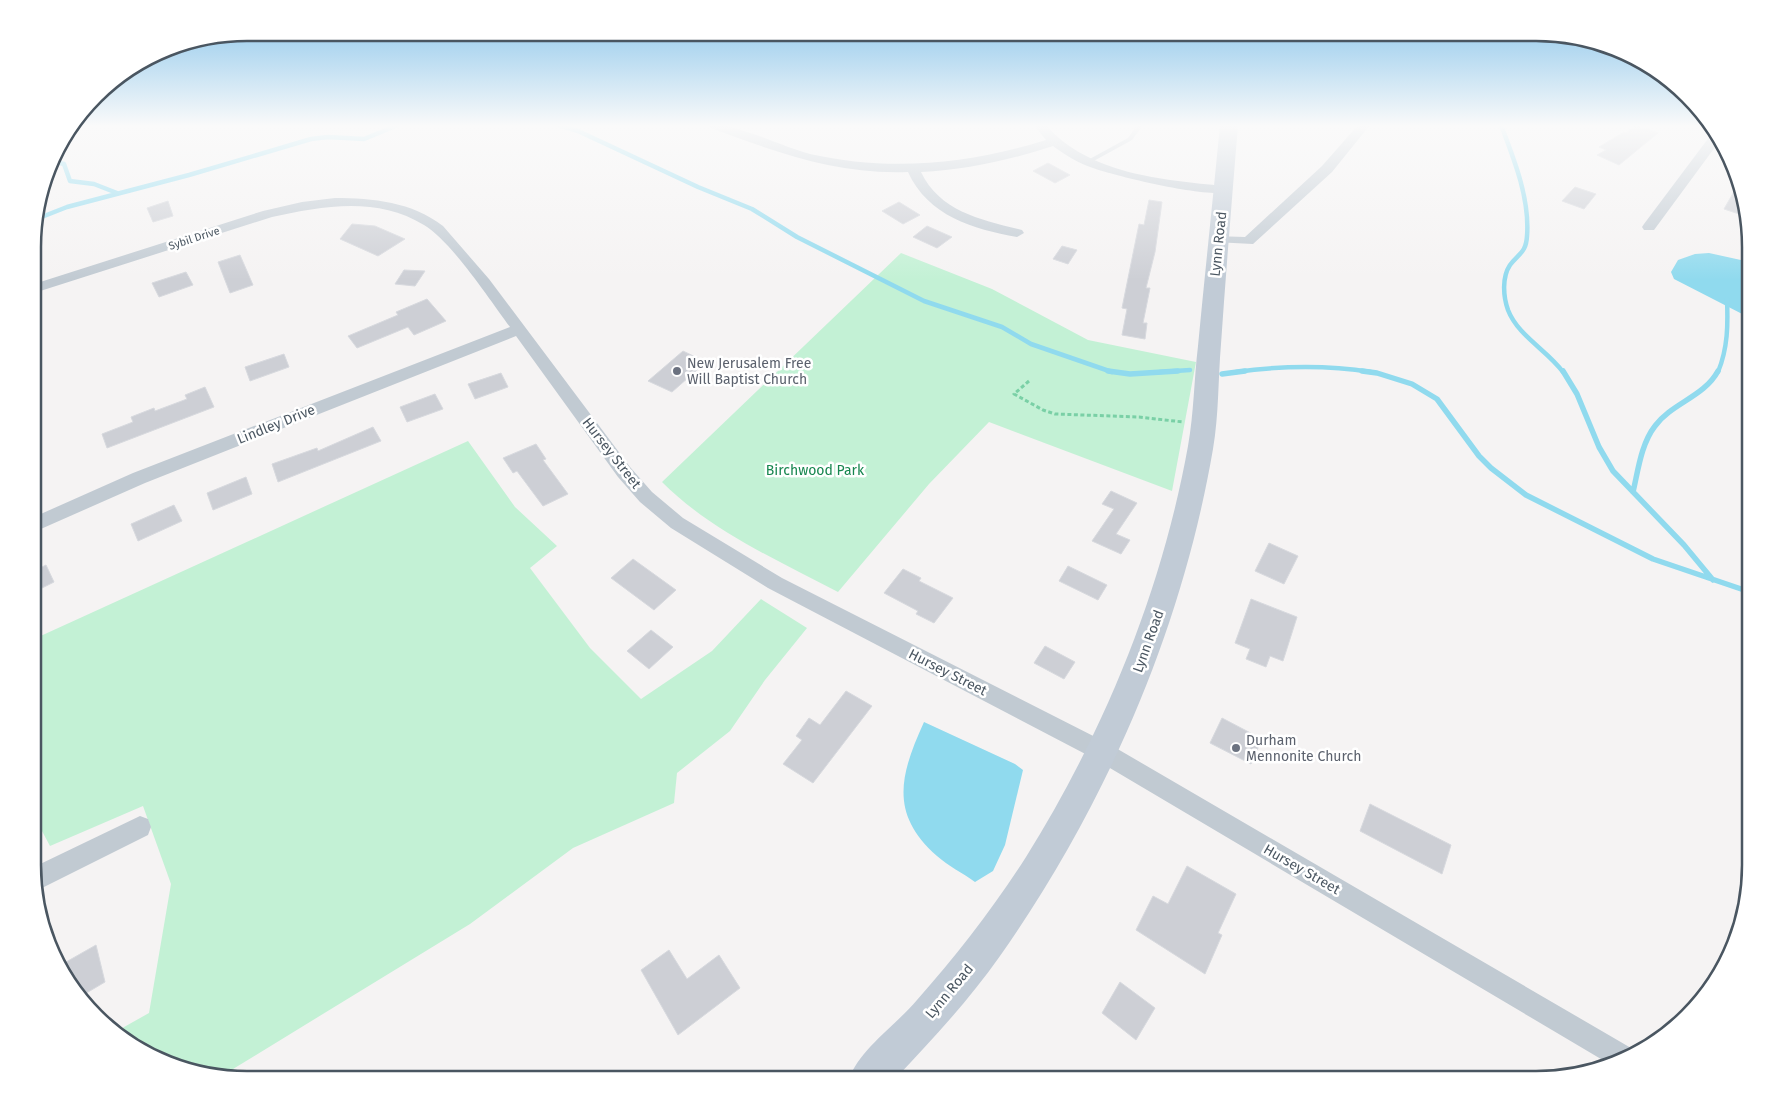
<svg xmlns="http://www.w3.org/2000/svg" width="1783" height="1112" font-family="'Fira Sans',sans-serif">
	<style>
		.green { fill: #c3f1d5 }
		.water { fill: #90daee }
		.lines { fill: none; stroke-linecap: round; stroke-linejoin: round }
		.stream-far1 { stroke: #90daee; stroke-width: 4.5 }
		.stream { stroke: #90daee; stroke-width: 5.5 }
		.building { fill: #cdcfd5; stroke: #d7d9de }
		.path { stroke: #7ad0a6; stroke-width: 3; stroke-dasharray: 4 2.5; stroke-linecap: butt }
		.lane { fill: #c1cad2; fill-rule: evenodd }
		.street { fill: #c1cad2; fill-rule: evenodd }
		.secondary { fill: #c1cbd6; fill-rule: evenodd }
		.worship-dot { fill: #6b7280; stroke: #fff; stroke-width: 2 }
		.labels { text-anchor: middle; stroke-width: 5; stroke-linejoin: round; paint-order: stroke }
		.far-street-label { font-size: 11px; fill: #4a5661; stroke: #fff }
		.street-label { font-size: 14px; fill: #4a5661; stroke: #fff }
		.worship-label { font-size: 14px; fill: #5b616d; stroke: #fff; text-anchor: start }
		.park-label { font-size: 14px; fill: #17864f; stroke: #fff }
		.rim { fill: none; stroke: #4a5661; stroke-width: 2.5 }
	</style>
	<rect width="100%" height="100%" fill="#f5f3f3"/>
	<path class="green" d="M901,253L992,289L1088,340L1196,362L1172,491L989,422L929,484L838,592C777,560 711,531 662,482Z
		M468,441L515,507L557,546L530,568L590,648L641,699L712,651L761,599L807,628L765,680L730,731L677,773L674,803L573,848L470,924L233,1069L236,1078L191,1072L128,1043L117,1031L149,1013L171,884L143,806L50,846L34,816V639Z"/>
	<path class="water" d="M1709,253L1750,262V318L1674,279L1671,272L1678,260L1695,254Z
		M924,722L1015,764L1023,770L1005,845L993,871L975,882C963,873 948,866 937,856C888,813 901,773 924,722Z"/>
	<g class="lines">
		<path class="stream-far1" d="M558,125L578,131L698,187L752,209L797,237L924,301L1002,327L1031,344L1112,372
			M1501,125C1514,159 1530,199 1527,236C1526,253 1519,253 1510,265C1502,277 1503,296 1508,310C1518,336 1547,350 1563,372
			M52,161L64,164L70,181L94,184L117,193
			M34,220L67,207L189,175L311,139L328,137L364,139L398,125
			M1160,372L1190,370
			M1236,372C1279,366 1327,365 1371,372
			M1718,372C1728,348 1728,324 1727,299"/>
		<path class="stream" d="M1108,371L1130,374L1178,371
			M1362,371L1377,373L1412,384L1437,399L1479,456L1491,468L1526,495L1653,559L1750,592
			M1563,371L1577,394L1599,447L1613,471L1684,545L1713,580
			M1222,374L1245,371
			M1633,492C1638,471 1641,444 1655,426C1672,403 1704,397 1718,371"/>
	</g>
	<path class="building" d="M1636,125L1658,133L1619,165L1597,155L1606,150L1599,147L1624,132L1626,133Z
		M1048,163L1070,175L1055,183L1033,171Z
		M1575,187L1596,194L1584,209L1562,201Z
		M1736,188L1741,204L1745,216L1724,209Z
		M1149,200L1162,202L1155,252L1146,288H1150L1143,323H1147L1145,339L1122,335L1127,309L1122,308L1139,224L1144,225Z
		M168,201L173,216L153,222L147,208Z
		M899,202L920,215L903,224L882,211Z
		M352,224L375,226L405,239L378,256L340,239Z
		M927,226L952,237L937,248L913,237Z
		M1062,246L1077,250L1068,264L1053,259Z
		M240,255L253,285L230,293L218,262Z
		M404,270L425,271L415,286L395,284Z
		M186,272L193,285L159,297L152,283Z
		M427,299L446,321L414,335L408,327L357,348L348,336L398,315L396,312Z
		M683,351L706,362L672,392L648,381Z
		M284,354L289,367L250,381L245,367Z
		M501,373L508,387L475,399L468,384Z
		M205,387L214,407L107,448L102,434L133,422L131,417L154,408L155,411L187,399L185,395Z
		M435,394L443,409L407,422L400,407Z
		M373,427L381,441L278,482L272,464L317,448L318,451Z
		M536,444L546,459L543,460L568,494L543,506L517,471L513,473L503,458Z
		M246,477L252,494L213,510L207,493Z
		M1111,491L1137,503L1116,534L1130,540L1121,554L1092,541L1114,509L1102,504Z
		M174,505L182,521L138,541L131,524Z
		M1269,543L1298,556L1284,584L1255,571Z
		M633,559L676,590L654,610L611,578Z
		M46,565L54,582L34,592V571Z
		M1068,566L1107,585L1098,600L1059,581Z
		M903,569L921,578L919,581L953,598L934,623L916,614L918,611L884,593Z
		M1251,599L1297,617L1283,661L1270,656L1266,667L1246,659L1250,649L1235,643Z
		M651,630L673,647L649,669L627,651Z
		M1045,646L1075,662L1064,679L1034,663Z
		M846,691L872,706L813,783L783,764L802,740L796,736L809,718L820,725Z
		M1222,718L1262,739L1251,764L1210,743Z
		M1370,804L1451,845L1442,874L1360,831Z
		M1187,866L1236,894L1218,933L1222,935L1205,974L1136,930L1153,896L1168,904Z
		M96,945L105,982L83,995L61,972L59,966Z
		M669,950L687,979L719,955L740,988L678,1035L641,970Z
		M1120,982L1155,1008L1136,1040L1102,1013Z"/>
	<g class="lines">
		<path class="path" d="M1029,381L1014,394L1043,410L1055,414L1139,417L1183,422"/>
		<path class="lane" d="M1137,125H1143L1132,140L1090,163H1086V161L1128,138Z"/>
		<path class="street" d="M709,125C734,122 782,147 810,154C890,172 969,164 1046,140L1034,125H1046C1088,174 1163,180 1224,186L1231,190C1221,202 1111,175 1093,168C1078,163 1065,155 1053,146C1010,160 966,170 921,172C940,212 982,220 1022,230L1024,233L1017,237C973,229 928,216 908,172C839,175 775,152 711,128Z
			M1358,125H1370L1332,172L1253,244L1214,242L1212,239L1214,236L1245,237L1322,166Z
			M1713,132L1721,139L1654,230H1644L1642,227L1644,224Z
			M335,198C373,198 412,202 443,226L489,279L630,467L652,492L683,518L782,578L1109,744L1631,1048L1634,1054L1606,1062L1093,758L768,588L671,528L640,502L618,477L516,336L145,483L34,532V517L133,473L510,327C489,299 452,242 424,225C377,196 322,206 272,217L34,293V284L263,211L302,202Z
			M140,816L148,819L151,827L148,835L34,892V867Z"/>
		<path class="secondary" d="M1220,125H1238C1232,198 1226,271 1221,344C1218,379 1219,414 1213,449C1182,630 1106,805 1000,956C969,1000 932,1040 895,1079H849C859,1050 896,1025 917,1000C957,955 994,907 1026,857C1104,732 1162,591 1188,446C1194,413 1194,379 1198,346C1205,272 1213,199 1220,125Z"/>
	</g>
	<linearGradient id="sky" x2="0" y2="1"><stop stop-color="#85c3ea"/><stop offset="0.45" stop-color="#fafafa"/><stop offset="1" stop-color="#fafafa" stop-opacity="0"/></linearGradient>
	<rect width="1783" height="280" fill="url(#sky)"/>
	<g class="worship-dot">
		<circle cx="677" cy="371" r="5"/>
		<circle cx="1236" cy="748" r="5"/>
	</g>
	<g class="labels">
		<g class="far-street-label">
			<text transform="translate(194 238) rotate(-18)" y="4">Sybil Drive</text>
		</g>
		<g class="street-label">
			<text transform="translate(1218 244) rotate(-84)" y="5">Lynn Road</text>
			<text transform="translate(276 424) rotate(-22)" y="5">Lindley Drive</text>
			<text transform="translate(612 453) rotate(52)" y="5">Hursey Street</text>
			<text transform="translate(1148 641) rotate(-70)" y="5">Lynn Road</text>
			<text transform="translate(948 672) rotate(27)" y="5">Hursey Street</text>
			<text transform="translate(1302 869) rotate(30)" y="5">Hursey Street</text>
			<text transform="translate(949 991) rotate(-50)" y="5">Lynn Road</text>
		</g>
		<g class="worship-label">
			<text x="687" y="368">New Jerusalem Free<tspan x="687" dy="16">Will Baptist Church</tspan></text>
			<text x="1246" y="745">Durham<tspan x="1246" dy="16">Mennonite Church</tspan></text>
		</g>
		<g class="park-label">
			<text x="815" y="475">Birchwood Park</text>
		</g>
	</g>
	<path d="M0 0H1783V1112H0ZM247 41H1536A206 206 0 0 1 1742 247V865A206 206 0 0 1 1536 1071H247A206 206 0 0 1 41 865V247A206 206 0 0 1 247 41Z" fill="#fff" fill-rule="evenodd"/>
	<path class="rim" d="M247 41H1536A206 206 0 0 1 1742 247V865A206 206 0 0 1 1536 1071H247A206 206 0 0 1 41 865V247A206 206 0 0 1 247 41Z"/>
</svg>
